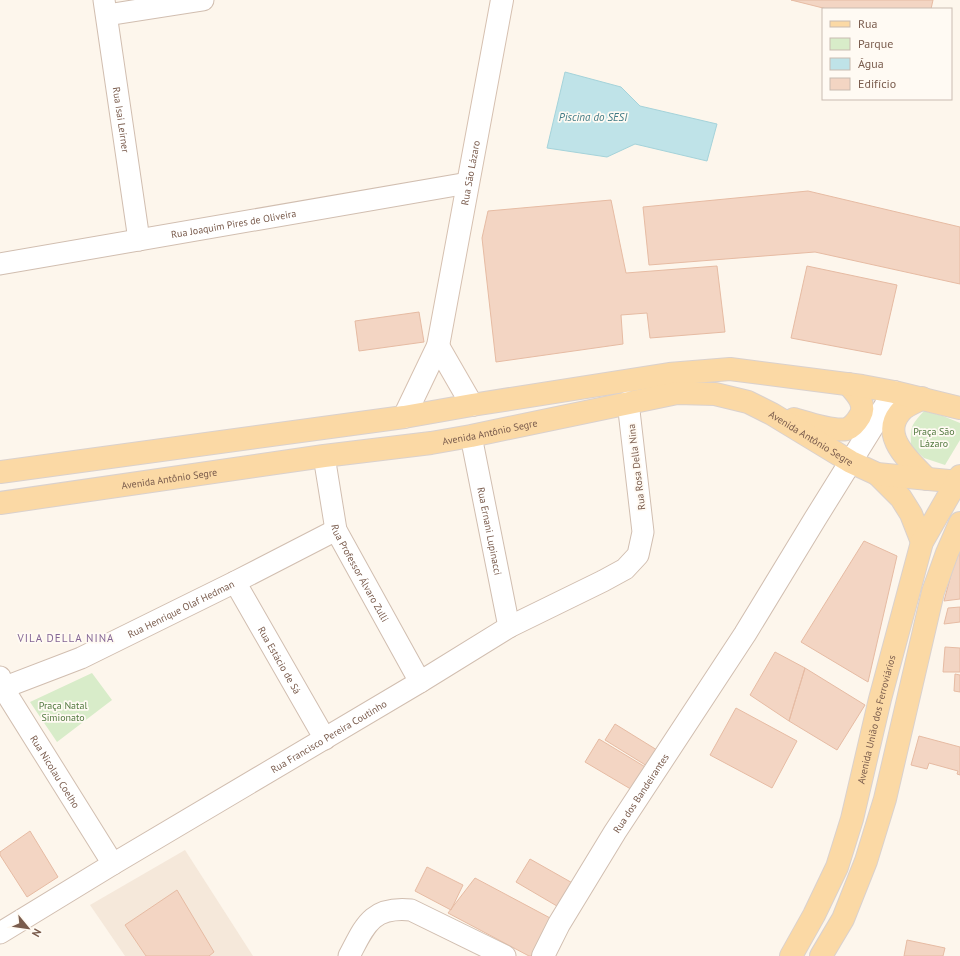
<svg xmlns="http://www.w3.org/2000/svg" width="960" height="956" font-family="'PT Sans',sans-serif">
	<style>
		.residential { fill: #f5e8da }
		.green { fill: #d8ecc9 }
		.water { fill: #bfe3e8; stroke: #a5d3da }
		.building { fill: #f3d5c3; stroke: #e6bba3 }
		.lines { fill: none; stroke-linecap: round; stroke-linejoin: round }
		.minor-casing { stroke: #d1beb0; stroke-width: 23 }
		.tertiary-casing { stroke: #d1beb0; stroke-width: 24 }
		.secondary-casing { stroke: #d6c0b0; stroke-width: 24 }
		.primary-casing { stroke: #dad1cd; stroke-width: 24 }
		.minor { stroke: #fff; stroke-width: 21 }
		.tertiary { stroke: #fff; stroke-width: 22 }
		.secondary { stroke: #fff; stroke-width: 22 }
		.primary { stroke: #fbd9a5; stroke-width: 22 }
		.labels { text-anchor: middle; stroke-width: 3.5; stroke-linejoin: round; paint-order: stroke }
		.street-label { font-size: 10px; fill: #7a5c4d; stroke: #fffaf3 }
		.park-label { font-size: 10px; fill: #537a41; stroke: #fffaf3 }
		.water-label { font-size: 11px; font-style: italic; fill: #437c86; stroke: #fffaf3 }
		.neighbourhood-label { font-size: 11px; letter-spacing: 1px; fill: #846695; stroke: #fffaf3 }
	</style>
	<rect width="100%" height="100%" fill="#fdf6ec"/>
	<path class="residential" d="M185,850L253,956H125L90,905Z"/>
	<path class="green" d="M924,411L943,416L960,423V440L945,465L924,458L911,446C910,427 911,425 924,411Z
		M92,673L112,700L57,742L30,702Z"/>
	<path class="water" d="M565,72L621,87L640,106L717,124L707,161L635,144L607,157L547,148Z"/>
	<path class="building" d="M791,0H933L931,9H827Z
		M808,191L960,227V284L815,252L649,265L643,207Z
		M611,200L626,273L717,266L725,332L650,338L647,313L621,315L623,344L496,362L482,238L488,211Z
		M807,266L897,285L881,355L791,338Z
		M419,312L424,342L359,351L355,321Z
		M864,541L897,556L868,682L801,642Z
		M960,545V599L944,601L956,556Z
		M960,607V622L944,624L948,608Z
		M945,647L960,648V672H943Z
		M775,652L805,668L789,721L750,695Z
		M805,668L865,705L837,750L789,721Z
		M955,674L960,675V692L954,691Z
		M736,708L797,741L772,788L710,755Z
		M615,724L657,750L647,766L605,740Z
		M919,736L960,747V775L957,774L958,771L929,763L927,769L911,765Z
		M599,739L647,768L634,791L585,762Z
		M30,831L58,877L27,897L0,855V852Z
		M530,859L576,885L562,909L516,882Z
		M427,867L463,885L451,910L415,891Z
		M475,878L552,919L533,956H529L448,913Z
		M177,890L214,952L209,956H146L125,925Z
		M907,940L945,948L943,956H904Z"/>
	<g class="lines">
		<defs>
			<g id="minor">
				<path id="s1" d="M104,0L139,240"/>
				<path d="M107,15L203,0"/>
				<path id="s2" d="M0,264L468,183"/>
				<path id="s3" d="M471,436L509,627"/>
				<path id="s4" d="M324,456L336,530L420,682"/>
				<path id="s5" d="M235,582L325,739"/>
				<path id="s6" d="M0,677L3,688L113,864"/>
				<path id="s7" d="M0,689L81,658L235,582L336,530"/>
				<path id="s8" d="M0,933L113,864L420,682L509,627L603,581L625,569L638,555L643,532L628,402"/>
				<path d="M349,956C365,926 371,906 411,910L505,956"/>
			</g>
			<g id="tertiary">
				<path id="s9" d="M543,956L559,924L615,832L745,634L815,519L894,392"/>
			</g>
			<g id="secondary">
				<path d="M438,346L472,405"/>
				<path id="s10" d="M404,417L438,346L502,0"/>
			</g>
			<g id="primary">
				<path d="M922,398C916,402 908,405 903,409C877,435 910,461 927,479"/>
				<path d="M794,419C808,423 833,432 847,429C852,427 857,421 860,416C867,404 856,393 848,384"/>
				<path d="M0,472L404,417L472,405L669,374L730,369L862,386L894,392L960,408"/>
				<path d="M877,474L901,498L911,514L922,542"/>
				<path id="s11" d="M0,503L324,456L431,443L471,436L677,393L715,394L748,402L772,414L851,462L877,474L960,482"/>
				<path id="s12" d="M791,956L814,915L837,867L852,819L880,699L922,542L960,476"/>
				<path d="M821,956L843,919L866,861L885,799L933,592L947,553L960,523"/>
			</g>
		</defs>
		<use href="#minor" class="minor-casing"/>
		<use href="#tertiary" class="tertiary-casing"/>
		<use href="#secondary" class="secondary-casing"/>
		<use href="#primary" class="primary-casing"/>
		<use href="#minor" class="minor"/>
		<use href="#tertiary" class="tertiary"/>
		<use href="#secondary" class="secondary"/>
		<use href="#primary" class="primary"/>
	</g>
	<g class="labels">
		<g class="street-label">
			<text dy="4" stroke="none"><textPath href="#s1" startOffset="121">Rua Isai Leirner</textPath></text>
			<text dy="4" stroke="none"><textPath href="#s10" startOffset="255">Rua São Lázaro</textPath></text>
			<text dy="4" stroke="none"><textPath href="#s2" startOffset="237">Rua Joaquim Pires de Oliveira</textPath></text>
			<text dy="4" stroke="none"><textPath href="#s11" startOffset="495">Avenida Antônio Segre</textPath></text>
			<text dy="4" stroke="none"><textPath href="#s11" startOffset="831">Avenida Antônio Segre</textPath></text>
			<text transform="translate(636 467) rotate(-97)" y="4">Rua Rosa Della Nina</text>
			<text dy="4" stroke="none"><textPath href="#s11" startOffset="171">Avenida Antônio Segre</textPath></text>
			<text dy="4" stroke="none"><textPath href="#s3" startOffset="97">Rua Ernani Lupinacci</textPath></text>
			<text dy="4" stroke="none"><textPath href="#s4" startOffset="124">Rua Professor Álvaro Zulli</textPath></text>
			<text dy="4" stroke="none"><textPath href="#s7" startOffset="198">Rua Henrique Olaf Hedman</textPath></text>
			<text dy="4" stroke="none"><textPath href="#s5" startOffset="90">Rua Estácio de Sá</textPath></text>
			<text dy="4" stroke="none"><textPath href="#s12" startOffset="253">Avenida União dos Ferroviários</textPath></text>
			<text dy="4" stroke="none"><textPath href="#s8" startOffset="383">Rua Francisco Pereira Coutinho</textPath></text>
			<text dy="4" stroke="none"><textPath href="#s6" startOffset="110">Rua Nicolau Coelho</textPath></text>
			<text dy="4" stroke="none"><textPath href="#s9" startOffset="190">Rua dos Bandeirantes</textPath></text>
		</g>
		<g class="park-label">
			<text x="934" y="435">Praça São<tspan x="934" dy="12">Lázaro</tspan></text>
			<text x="63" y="709">Praça Natal<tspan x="63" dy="12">Simionato</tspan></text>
		</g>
		<g class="water-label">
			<text x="593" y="121">Piscina do SESI</text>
		</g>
		<g class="neighbourhood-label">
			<text x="66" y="642">VILA DELLA NINA</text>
		</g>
	</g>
	<rect x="822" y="8" width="130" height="92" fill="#fffaf3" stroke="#cabbb1"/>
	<rect x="830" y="21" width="20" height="6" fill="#fbd9a5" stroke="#cabbb1"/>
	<text x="858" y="28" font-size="12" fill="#7a5c4d">Rua</text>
	<rect x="830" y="38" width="20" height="12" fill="#d8ecc9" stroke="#cabbb1"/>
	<text x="858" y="48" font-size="12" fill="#7a5c4d">Parque</text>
	<rect x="830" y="58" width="20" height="12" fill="#bfe3e8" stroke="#cabbb1"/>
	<text x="858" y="68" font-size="12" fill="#7a5c4d">Água</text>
	<rect x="830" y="78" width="20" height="12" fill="#f3d5c3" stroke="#cabbb1"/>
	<text x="858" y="88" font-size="12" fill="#7a5c4d">Edifício</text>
	<g transform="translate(28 928) rotate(119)" stroke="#fffaf3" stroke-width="3" paint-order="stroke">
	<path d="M0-3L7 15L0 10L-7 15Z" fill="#7a5c4d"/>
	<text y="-6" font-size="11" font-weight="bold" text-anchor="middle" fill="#7a5c4d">N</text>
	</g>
</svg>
